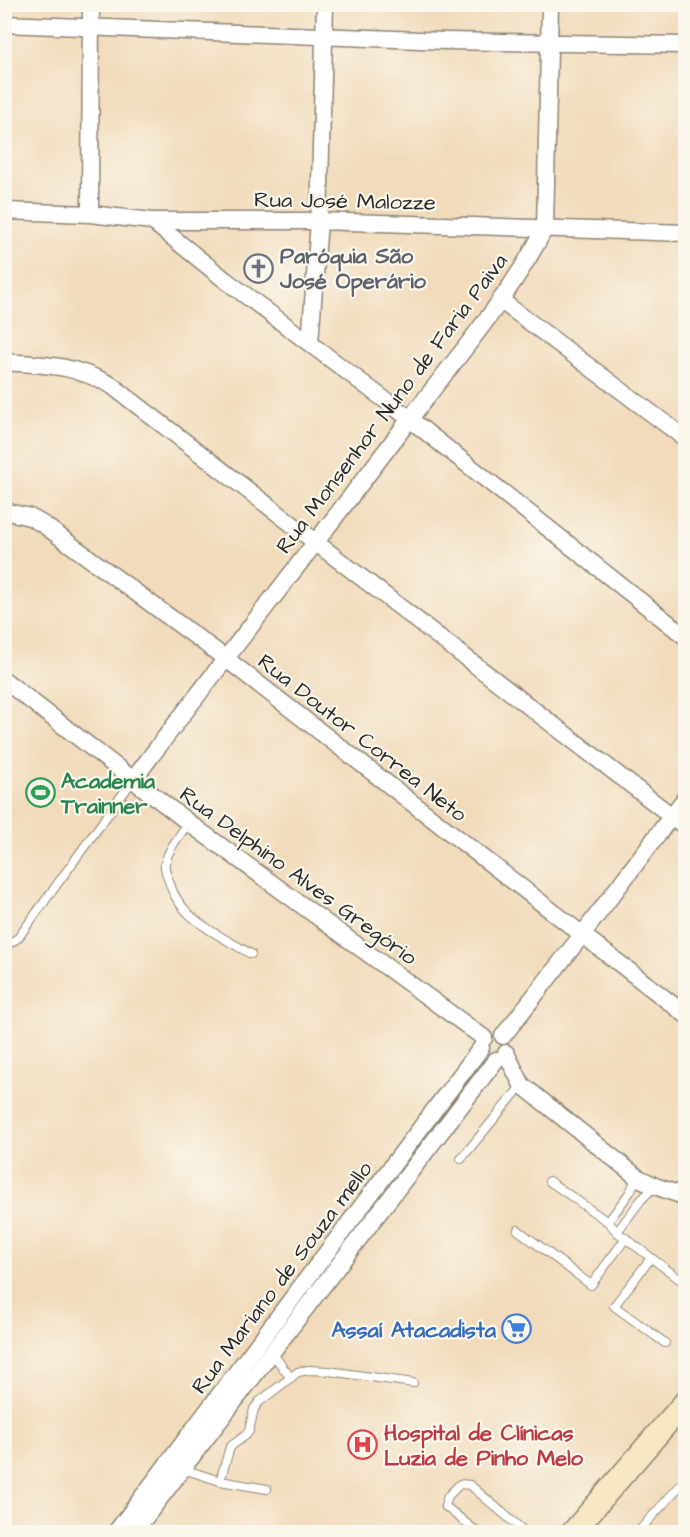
<svg xmlns="http://www.w3.org/2000/svg" width="690" height="1537" font-family="'Architects Daughter',sans-serif">
	<style>
		.lines { fill: none; stroke-linecap: round; stroke-linejoin: round }
		.lane-casing { stroke: #8e8373; stroke-width: 10 }
		.street-casing { stroke: #8e8373; stroke-width: 19 }
		.secondary-casing { stroke: #8e8373; stroke-width: 25 }
		.lane { stroke: #fff; stroke-width: 8 }
		.street { stroke: #fff; stroke-width: 16 }
		.secondary { stroke: #f7e8c3; stroke-width: 22 }
		.labels { text-anchor: middle; stroke-width: 4.5; stroke-linejoin: round; paint-order: stroke }
		.street-label { font-size: 22px; fill: #2b2b2b; stroke: #fbf7ec }
		.worship-label { font-size: 22px; font-weight: bold; fill: #5b616d; stroke: #fbf7ec; text-anchor: start }
		.leisure-label { font-size: 22px; font-weight: bold; fill: #27864d; stroke: #fbf7ec; text-anchor: start }
		.shop-label { font-size: 22px; font-weight: bold; fill: #366cbe; stroke: #fbf7ec; text-anchor: end }
		.health-label { font-size: 22px; font-weight: bold; fill: #be3a42; stroke: #fbf7ec; text-anchor: start }
	</style>
	<rect width="100%" height="100%" fill="#fbf7ec"/>
	<filter id="ink" filterUnits="userSpaceOnUse"><feTurbulence type="fractalNoise" baseFrequency=".0167" numOctaves="2"/><feDisplacementMap in="SourceGraphic" scale="12" xChannelSelector="R" yChannelSelector="G"/><feConvolveMatrix kernelMatrix="1 2 1 2 8 2 1 2 1" color-interpolation-filters="sRGB"/></filter>
	<filter id="wash" filterUnits="userSpaceOnUse"><feTurbulence type="fractalNoise" baseFrequency=".008" numOctaves="4" result="noise"/><feDisplacementMap in="SourceGraphic" scale="24" xChannelSelector="R" yChannelSelector="G"/><feGaussianBlur stdDeviation="1.35" result="paint"/><feColorMatrix in="noise" values="0 0 0 0 0 0 0 0 0 0 0 0 0 0 0 0 0 1.4 0 .05"/><feComposite in="paint" operator="in"/></filter>
	<g filter="url(#wash)">
		<rect width="100%" height="100%" fill="#f1dbbb"/>
	</g>
	<g filter="url(#ink)">
		<g class="lines">
			<defs>
				<path id="lane" d="M189,823C179,835 169,848 165,863C164,869 167,876 169,881C179,919 219,935 251,954
					M4,947L18,938L133,780
					M461,1159L522,1085
					M549,1181L608,1222L617,1232L686,1284
					M608,1222L630,1192L637,1177
					M518,1230L591,1285L626,1238
					M617,1232L641,1200L655,1186
					M651,1258L614,1306L665,1343
					M272,1353L291,1378
					M183,1469L220,1481L267,1489
					M220,1481L230,1447L246,1435L249,1431L254,1409L259,1402L298,1372L309,1370L329,1371L413,1383
					M477,1532L445,1506L448,1496L460,1484L470,1485L525,1532
					M638,1532L686,1479"/>
				<path id="street" d="M4,24L446,41L686,45
					M4,211L90,214L152,221H319L686,233
					M90,214L91,4
					M152,221L224,279L397,409L686,637
					M500,300L686,439
					M310,343L319,221L325,4
					M4,362C48,365 71,364 111,385L686,827
					M4,511L30,517L44,525L225,658L686,1015
					M4,680L189,823L484,1038
					M133,780C224,659 318,541 409,420C456,358 509,298 545,228L550,4
					M503,1036L582,935L686,797
					M506,1053L522,1085L637,1177L655,1186L686,1197
					M116,1532L481,1048
					M134,1532L496,1060"/>
				<path id="secondary" d="M573,1532L686,1401"/>
			</defs>
			<use href="#lane" class="lane-casing"/>
			<use href="#street" class="street-casing"/>
			<use href="#secondary" class="secondary-casing"/>
			<use href="#lane" class="lane"/>
			<use href="#street" class="street"/>
			<use href="#secondary" class="secondary"/>
		</g>
	</g>
	<defs>
		<symbol id="church-ring" viewBox="-11 -11 22 22"><circle r="9.5" fill="#fbf7ec" stroke="#6b7280" stroke-width="1.5"/><path d="M-1.2-6h2.4v3.5h3.3v2.4h-3.3V6h-2.4V-.1h-3.3v-2.4h3.3Z" fill="#6b7280"/></symbol>
		<symbol id="stadium-ring" viewBox="-11 -11 22 22"><circle r="9.5" fill="#fbf7ec" stroke="#2e9e5b" stroke-width="1.5"/><path d="M0-5a6.5 5 0 1 0 0 10a6.5 5 0 1 0 0-10ZM-3.5-1.8h7v3.6h-7Z" fill="#2e9e5b"/></symbol>
		<symbol id="supermarket-ring" viewBox="-11 -11 22 22"><circle r="9.5" fill="#fbf7ec" stroke="#3f7fe0" stroke-width="1.5"/><path d="M-6-5.5h2.5l.6 2H6L4.5 2H-2.5L-4.4-4H-6ZM-1.5 3.2a1.3 1.3 0 1 0 .1 0ZM3 3.2a1.3 1.3 0 1 0 .1 0Z" fill="#3f7fe0"/></symbol>
		<symbol id="hospital-ring" viewBox="-11 -11 22 22"><circle r="9.5" fill="#fbf7ec" stroke="#e0444e" stroke-width="1.5"/><path d="M-5-5h3v3.5h4V-5h3V5h-3V1.5h-4V5h-3Z" fill="#e0444e"/></symbol>
	</defs>
	<g fill-rule="evenodd">
		<use href="#church-ring" x="242" y="252" width="33" height="33"/>
		<use href="#stadium-ring" x="24" y="776" width="33" height="33"/>
		<use href="#supermarket-ring" x="500" y="1312" width="33" height="33"/>
		<use href="#hospital-ring" x="346" y="1428" width="33" height="33"/>
	</g>
	<g class="labels">
		<g class="street-label">
			<text transform="translate(345 200) rotate(1)" y="8">Rua José Malozze</text>
			<text transform="translate(391 403) rotate(-53)" y="8">Rua Monsenhor Nuno de Faria Paiva</text>
			<text transform="translate(363 737) rotate(38)" y="8">Rua Doutor Correa Neto</text>
			<text transform="translate(299 875) rotate(36)" y="8">Rua Delphino Alves Gregório</text>
			<text transform="translate(281 1277) rotate(-53)" y="8">Rua Mariano de Souza mello</text>
		</g>
		<g class="worship-label">
			<text x="280" y="263">Paróquia São<tspan x="280" dy="25">José Operário</tspan></text>
		</g>
		<g class="leisure-label">
			<text x="61" y="788">Academia<tspan x="61" dy="25">Trainner</tspan></text>
		</g>
		<g class="shop-label">
			<text x="496" y="1337">Assaí Atacadista</text>
		</g>
		<g class="health-label">
			<text x="384" y="1440">Hospital de Clínicas<tspan x="384" dy="25">Luzia de Pinho Melo</tspan></text>
		</g>
	</g>
	<rect width="690" height="1537" fill="none" stroke="#fbf7ec" stroke-width="24"/>
</svg>
